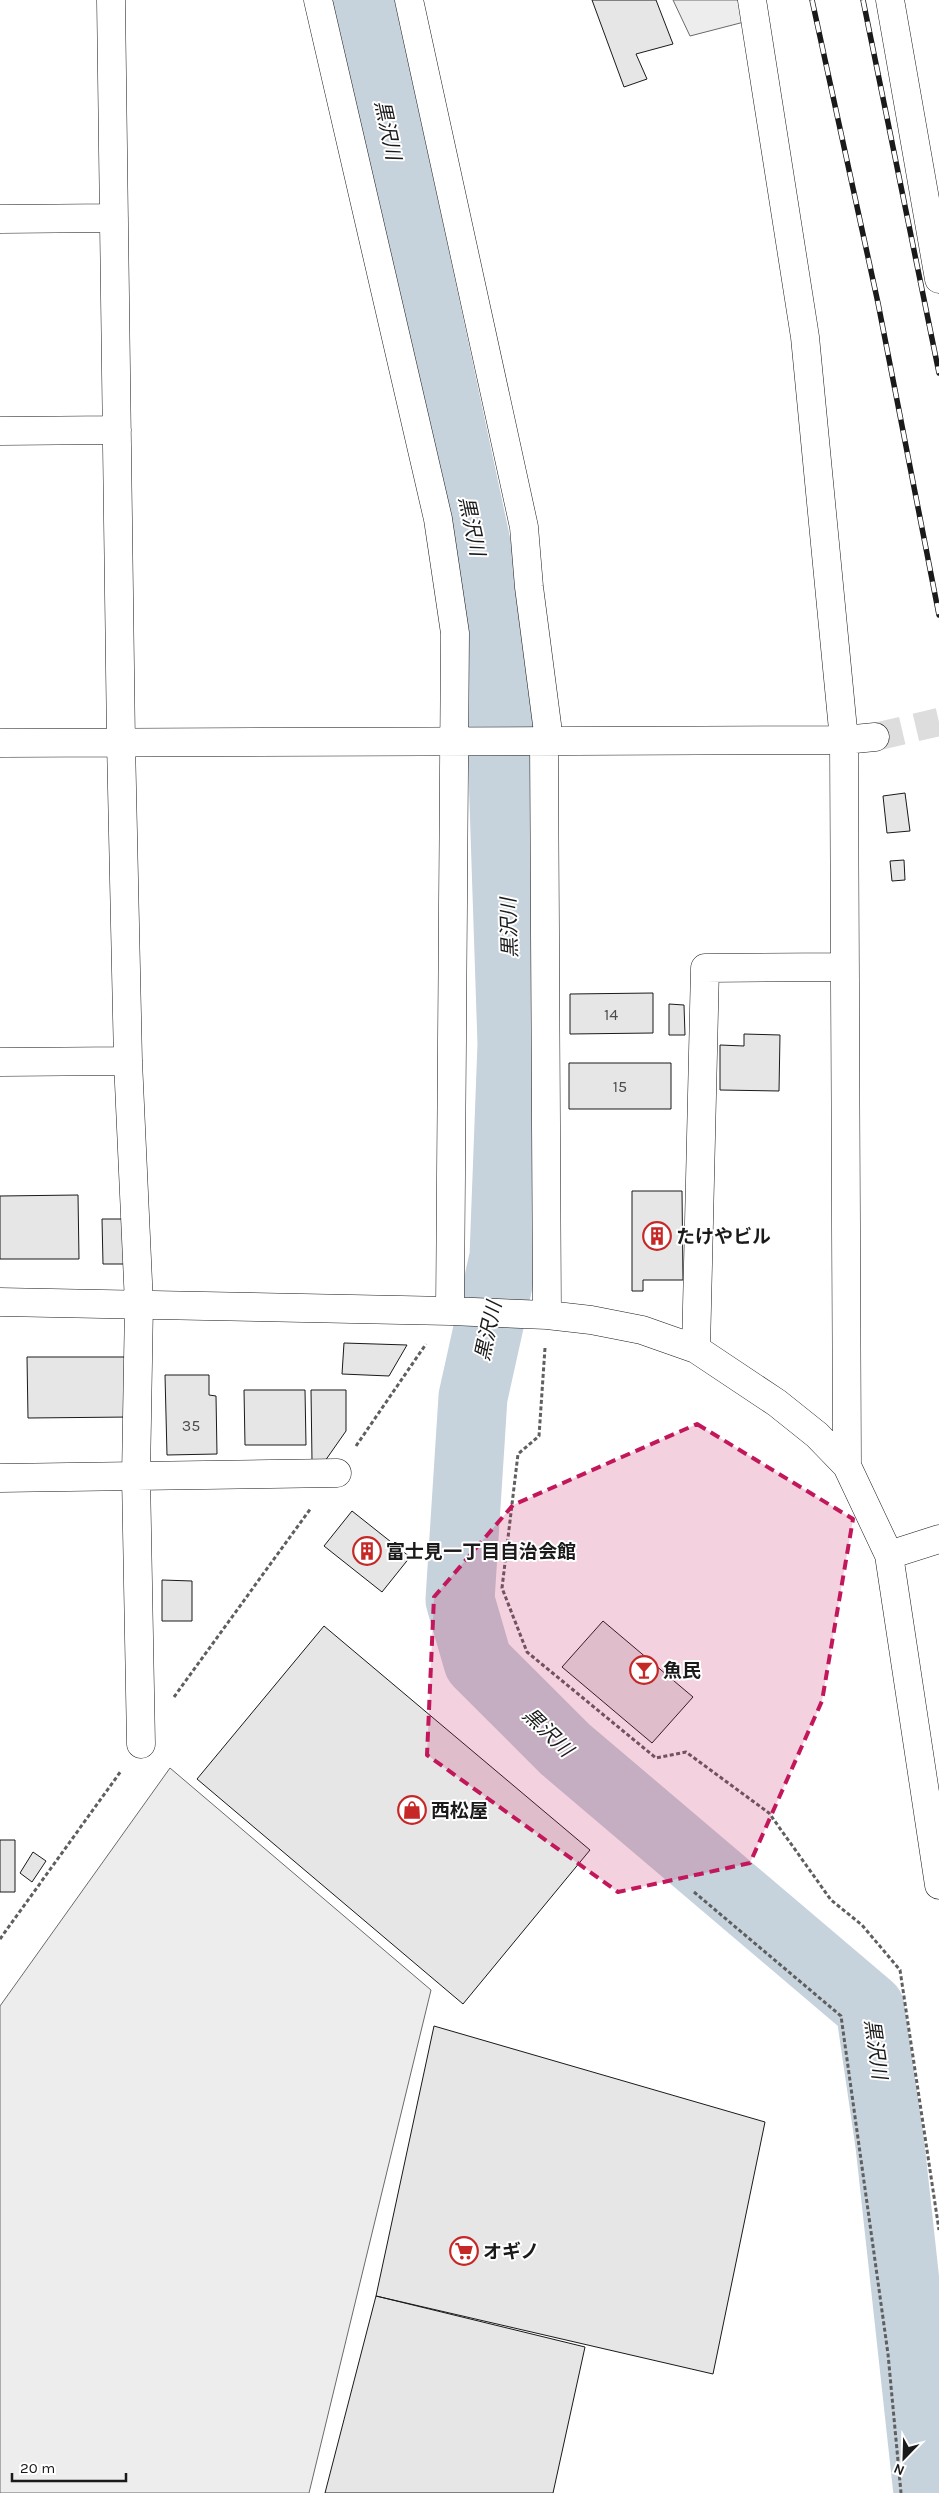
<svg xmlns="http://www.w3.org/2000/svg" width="939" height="2493" font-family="Karla,'Noto Sans JP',sans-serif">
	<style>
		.parking { fill: #ededed; stroke: #6a6a6a }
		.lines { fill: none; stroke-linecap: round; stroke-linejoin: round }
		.river { stroke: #c6d2dc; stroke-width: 69 }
		.building { fill: #e6e6e6; stroke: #1a1a1a }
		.minor-tunnel { stroke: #ddd; stroke-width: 28; stroke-dasharray: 28 14; stroke-linecap: butt }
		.minor-casing { stroke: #1a1a1a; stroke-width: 29 }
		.path { stroke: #5f5f5f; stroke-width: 3; stroke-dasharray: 4 2.5; stroke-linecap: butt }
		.minor { stroke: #fff; stroke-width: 28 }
		.rail-casing { stroke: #1a1a1a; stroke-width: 5.5 }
		.rail { stroke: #fff; stroke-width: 4; stroke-dasharray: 11; stroke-linecap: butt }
		.marked { fill: #c2185b; fill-opacity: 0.2; stroke: #c2185b; stroke-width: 4; stroke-dasharray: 10 6; stroke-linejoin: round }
		.labels { text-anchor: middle; stroke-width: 4; stroke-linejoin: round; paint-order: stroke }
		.number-label { font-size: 16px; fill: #4d4d4d }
		.poi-label { font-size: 19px; font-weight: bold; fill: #1a1a1a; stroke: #fff; text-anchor: start }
		.water-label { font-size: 20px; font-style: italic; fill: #1a1a1a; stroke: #fff }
	</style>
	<rect width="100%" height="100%" fill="#fff"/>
	<path class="parking" d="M673,0H743L748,21L690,36Z
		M170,1768L431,1990L309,2493H0V2006Z"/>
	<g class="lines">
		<path class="river" d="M360,0L499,651L512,1044L504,1257L473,1397L460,1600L478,1662L565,1749L870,2008L890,2145L928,2493"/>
	</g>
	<path class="building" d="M592,0H656L673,44L636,54L647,79L624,87Z
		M905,793L910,831L887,833L883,796Z
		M904,860L905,880L892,881L890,861Z
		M653,993V1033L570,1034V994Z
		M669,1004L684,1005L685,1035H669Z
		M744,1034L780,1035L779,1091L720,1090V1045L744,1046Z
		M569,1063H671V1109H569Z
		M632,1191H682L683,1280H643V1291H632Z
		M78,1195L79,1259H0V1196Z
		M102,1219H129L130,1264H103Z
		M344,1343L407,1345L389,1376L342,1374Z
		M27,1357H129L130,1417L28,1418Z
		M165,1375H209V1395L216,1396L217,1454L167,1455Z
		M244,1390H305L306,1445H245Z
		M311,1390H346V1431L325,1461H312Z
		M352,1511L410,1557L382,1592L324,1546Z
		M162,1580L192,1581V1621H162Z
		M603,1621L693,1697L652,1743L562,1667Z
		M324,1626L590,1850L463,2004L197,1779Z
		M0,1840H15V1892H0Z
		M33,1852L46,1861L32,1882L20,1873Z
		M434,2026L765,2122L713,2374L376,2296Z
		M376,2296L585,2347L553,2493H325Z"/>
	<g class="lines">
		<path class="minor-tunnel" d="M875,737L939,722"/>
		<defs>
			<path id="minor" d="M111,0L121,742L128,1061L139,1304L136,1476L141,1744
				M318,0L438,519L455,633L450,1311
				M409,0L524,527L529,587L549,740
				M752,0L805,337L844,740L847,1466
				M890,0L939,279
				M0,219L114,218
				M0,431L117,430
				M544,740L547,1315
				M0,743L844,740L875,737
				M0,1062L128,1061
				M0,1302L450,1311L547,1315L591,1320L642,1330L696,1349L777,1403L817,1435L847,1466L889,1555L939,1885
				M696,1349L705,968L845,967
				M0,1478L337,1473
				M889,1555L939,1539"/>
		</defs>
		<use href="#minor" class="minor-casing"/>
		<path class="path" d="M545,1348L539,1436L518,1454L502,1588L527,1652L656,1758L686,1752L769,1813L831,1900L862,1925L900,1970L939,2230
			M356,1446L426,1344
			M174,1697L311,1508
			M694,1892L841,2016L888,2354L901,2493
			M0,1939L121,1771"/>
		<use href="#minor" class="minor"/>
		<defs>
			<path id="rail" d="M812,0L878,303L939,615
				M863,0L939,373"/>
		</defs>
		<use href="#rail" class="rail-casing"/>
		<use href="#rail" class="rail"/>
	</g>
	<path class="marked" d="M697,1424L853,1519L822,1701L750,1863L618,1892L427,1755L434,1597L513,1505Z"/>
	<defs>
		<symbol id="building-ring" viewBox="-11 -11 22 22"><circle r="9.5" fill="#fff" stroke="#c62828" stroke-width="1.5"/><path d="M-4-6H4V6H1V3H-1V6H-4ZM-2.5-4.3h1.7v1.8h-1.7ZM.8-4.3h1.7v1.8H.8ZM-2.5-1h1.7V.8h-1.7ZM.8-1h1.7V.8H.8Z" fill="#c62828"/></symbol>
		<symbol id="bar-ring" viewBox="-11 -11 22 22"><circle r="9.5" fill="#fff" stroke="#c62828" stroke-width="1.5"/><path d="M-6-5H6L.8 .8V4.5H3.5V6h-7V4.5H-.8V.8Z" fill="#c62828"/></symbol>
		<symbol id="shop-ring" viewBox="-11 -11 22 22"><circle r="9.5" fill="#fff" stroke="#c62828" stroke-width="1.5"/><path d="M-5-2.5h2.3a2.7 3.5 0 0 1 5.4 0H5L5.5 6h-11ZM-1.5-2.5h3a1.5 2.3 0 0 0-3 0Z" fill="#c62828"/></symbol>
		<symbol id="supermarket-ring" viewBox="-11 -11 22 22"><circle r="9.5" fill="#fff" stroke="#c62828" stroke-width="1.5"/><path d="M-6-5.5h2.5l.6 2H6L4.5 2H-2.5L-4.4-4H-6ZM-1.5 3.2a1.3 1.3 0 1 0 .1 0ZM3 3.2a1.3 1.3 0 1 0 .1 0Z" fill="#c62828"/></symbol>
	</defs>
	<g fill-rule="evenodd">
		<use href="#building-ring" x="641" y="1220" width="32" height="32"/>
		<use href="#building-ring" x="351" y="1535" width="32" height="32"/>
		<use href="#bar-ring" x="628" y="1654" width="32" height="32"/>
		<use href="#shop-ring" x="396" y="1794" width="32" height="32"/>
		<use href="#supermarket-ring" x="448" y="2235" width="32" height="32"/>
	</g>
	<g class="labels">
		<g class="number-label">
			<text x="611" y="1020">14</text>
			<text x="620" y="1092">15</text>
			<text x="191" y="1431">35</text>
		</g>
		<g class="poi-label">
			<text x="676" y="1243">たけやビル</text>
			<text x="386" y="1558">富士見一丁目自治会館</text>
			<text x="663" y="1677">魚民</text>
			<text x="431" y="1817">西松屋</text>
			<text x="483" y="2258">オギノ</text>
		</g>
		<g class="water-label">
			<text transform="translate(388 130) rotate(78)" y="7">黒沢川</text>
			<text transform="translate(472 526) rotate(78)" y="7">黒沢川</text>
			<text transform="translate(509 928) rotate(-92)" y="7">黒沢川</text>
			<text transform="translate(488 1331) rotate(-78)" y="7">黒沢川</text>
			<text transform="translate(548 1732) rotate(44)" y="7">黒沢川</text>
			<text transform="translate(876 2049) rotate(82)" y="7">黒沢川</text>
		</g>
	</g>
	<g transform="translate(904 2458) rotate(203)" stroke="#ffffff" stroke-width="4" paint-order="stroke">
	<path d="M0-4L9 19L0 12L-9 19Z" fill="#1a1a1a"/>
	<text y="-8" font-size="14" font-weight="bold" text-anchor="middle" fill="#1a1a1a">N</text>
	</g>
	<path d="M12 2473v8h114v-8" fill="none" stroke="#1a1a1a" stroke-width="2.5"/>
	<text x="20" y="2473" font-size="15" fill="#1a1a1a" stroke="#ffffff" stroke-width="4" paint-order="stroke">20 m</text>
</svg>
